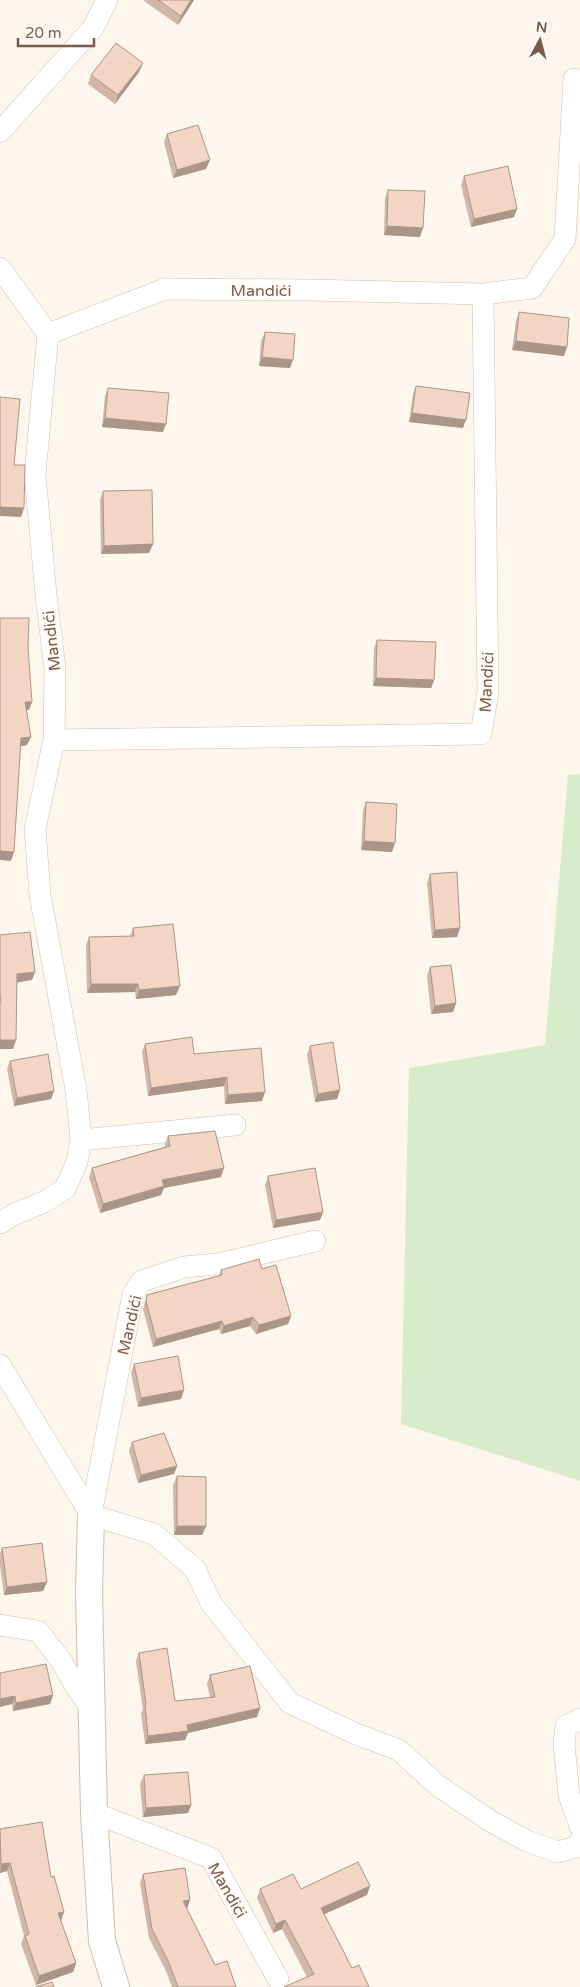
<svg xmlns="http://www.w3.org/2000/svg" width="580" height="1987" font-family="'Varela Round',sans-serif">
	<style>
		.green { fill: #d8ecc9 }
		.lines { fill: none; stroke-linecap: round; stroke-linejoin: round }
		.minor-casing { stroke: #d1beb0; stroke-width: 22 }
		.tertiary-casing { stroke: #d1beb0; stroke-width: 28 }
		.minor { stroke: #fff; stroke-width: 21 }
		.tertiary { stroke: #fff; stroke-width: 26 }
		.wall { fill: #d1b7a8 }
		.shaded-wall { fill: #aa9588 }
		.building { fill: #f3d5c3; stroke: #aa9588 }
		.labels { text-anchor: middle; stroke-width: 4; stroke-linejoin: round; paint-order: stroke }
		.street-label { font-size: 16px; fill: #7a5c4d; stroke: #fffaf3 }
	</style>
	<rect width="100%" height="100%" fill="#fdf6ec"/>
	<path class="green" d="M580,774V1481L401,1424L409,1068L545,1045L568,775Z"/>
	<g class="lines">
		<defs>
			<path id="minor" d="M0,132L93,28L107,0
				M0,268L48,334L35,474L46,595L55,668L54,740L35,829L40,895L76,1090L81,1140L77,1162L65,1189L44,1202L15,1214L0,1223
				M48,334L165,289L309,290L483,294L532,288L565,239L574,79
				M54,740L481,734L488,692L483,294
				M81,1140L235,1125
				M0,1365L91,1515L154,1534L195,1569L211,1603L290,1703L354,1733L399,1750L437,1785L492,1822L527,1841L558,1852L579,1846L580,1841
				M91,1515L133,1294L142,1281L184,1267L218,1264L315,1241
				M0,1625L38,1631L60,1659L78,1690L92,1709
				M580,1719L566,1726L564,1744L569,1795L580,1826
				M94,1813L211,1858L278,1979"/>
			<path id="tertiary" d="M91,1515L89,1592L94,1813L102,1941L116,1987"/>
		</defs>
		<use href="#minor" class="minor-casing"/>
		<use href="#tertiary" class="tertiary-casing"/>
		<use href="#minor" class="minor"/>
		<use href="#tertiary" class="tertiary"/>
	</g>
	<path class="wall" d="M144,0H194L178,25L144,1Z
		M139,72L115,104L88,84L91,75Z
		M167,134L206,169L173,178L164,142Z
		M464,176L514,217L471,227L461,185Z
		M388,190L420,237L384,235L385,198Z
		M519,312L564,356L512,350L516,321Z
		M265,332L290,368L259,366L261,341Z
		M416,386L463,428L409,422L413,394Z
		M108,388L163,432L102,427L105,396Z
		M103,491L153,544L149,553L101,554L100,500Z
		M377,640L434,680L431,688L373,686L374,648Z
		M366,802L392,852L361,850L363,810Z
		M430,874L457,937L432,938L427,883Z
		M133,928L176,995L136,999L135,992L87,993L86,945L89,937L130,936Z
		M430,967L456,1003L453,1012L431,1014L427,976Z
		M145,1044L194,1054L262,1101L225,1104L224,1086L148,1096L142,1052Z
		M310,1046L340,1090L337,1099L315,1102L307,1055Z
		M10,1061L54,1091L51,1099L14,1106L7,1069Z
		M168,1136L221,1177L164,1188L161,1195L100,1213L89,1177L92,1168L165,1147V1144Z
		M268,1176L320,1220L273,1228L265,1185Z
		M262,1269L291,1316L288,1324L256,1334L250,1326L221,1334L219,1329L153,1347L143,1309L147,1295L219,1276L221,1270Z
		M134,1364L181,1399L138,1407L131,1373Z
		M132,1442L177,1466L174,1474L138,1483L129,1451Z
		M177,1476L206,1526L202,1535H174L173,1485Z
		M2,1548L47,1582L43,1591L4,1595L0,1565V1554Z
		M139,1653L175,1701L210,1697L207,1684L210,1675L260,1708L257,1717L188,1733L185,1740L145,1744L141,1713L143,1710L136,1661Z
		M0,1673L53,1695L50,1704L13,1711L12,1704Z
		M144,1775L191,1805L188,1813L143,1817L140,1784Z
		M0,1829L51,1877L61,1921L76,1963L73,1972L36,1985L21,1944L24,1936L7,1871L0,1873Z
		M143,1874L187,1909L215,1965L236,1987H172L166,1971L149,1938L140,1883Z
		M260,1889H301L367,1895L324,1914L352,1968L307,1977L282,1929L273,1933L257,1898Z"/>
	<path class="shaded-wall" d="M191,0H194L178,25L181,16Z
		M143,63L139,72L115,104L118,95Z
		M210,160L206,169L173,178L177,170Z
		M517,209L514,217L471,227L474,219Z
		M387,226L423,228L420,237L384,235Z
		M516,341L567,347L564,356L512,350Z
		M262,357L293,360L290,368L259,366Z
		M412,413L466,420L463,428L409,422Z
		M105,418L166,424L163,432L102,427Z
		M0,507L24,508L21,517L0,516Z
		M153,544L149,553L101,554L104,546Z
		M376,678L434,680L431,688L373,686Z
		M25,702H32L29,710H22Z
		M31,737L27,745L18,747L21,738Z
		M364,841L395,843L392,852L361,850Z
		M0,851L14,852L11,861L0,860Z
		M460,928L457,937L432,938L435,930Z
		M35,972L32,980L14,983L17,974Z
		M91,984H138L135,992L87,993Z
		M180,986L176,995L136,999L139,990Z
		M456,1003L453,1012L431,1014L435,1006Z
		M0,1040H16L13,1049H0Z
		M227,1077L224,1086L148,1096L151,1088Z
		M340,1090L337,1099L315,1102L318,1094Z
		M54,1091L51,1099L14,1106L17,1098Z
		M265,1092L262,1101L225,1104L228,1095Z
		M224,1168L221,1177L164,1188L161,1195L100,1213L103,1204L162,1180Z
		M323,1212L320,1220L273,1228L276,1220Z
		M291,1316L288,1324L256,1334L259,1325Z
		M253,1317L250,1326L221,1334L224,1326Z
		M222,1321L219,1329L153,1347L156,1339Z
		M184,1390L181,1399L138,1407L141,1398Z
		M177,1466L174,1474L138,1483L141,1475Z
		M177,1526H206L202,1535H174Z
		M47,1582L43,1591L4,1595L7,1587Z
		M53,1695L50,1704L13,1711L16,1703Z
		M15,1696L12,1704L0,1707V1699Z
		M260,1708L257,1717L188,1733L185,1740L145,1744L148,1736L187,1725Z
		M191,1805L188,1813L143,1817L146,1808Z
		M10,1863L7,1871L0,1873L1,1864Z
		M370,1886L367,1895L318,1917L321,1908Z
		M190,1900L187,1909L183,1901Z
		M64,1912L61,1921L58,1913Z
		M285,1920L282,1929L273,1933L276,1924Z
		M76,1963L73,1972L36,1985L39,1976Z"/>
	<path class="building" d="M158,0H191L181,16Z
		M116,43L143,63L118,95L91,75Z
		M198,125L210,160L177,170L167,134Z
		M508,166L517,209L474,219L464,176Z
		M388,190L425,191L423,228L387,226Z
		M519,312L569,318L567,347L516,341Z
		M265,332L295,334L293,360L262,357Z
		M416,386L470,393L466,420L412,413Z
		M108,388L169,393L166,424L105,418Z
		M0,397L20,399L14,465H25L24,508L0,507Z
		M152,490L153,544L104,546L103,491Z
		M0,618H29L28,648L32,702H25L31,737L21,738L14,852L0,851Z
		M377,640L436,642L434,680L376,678Z
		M366,802L397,804L395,843L364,841Z
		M457,872L460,928L435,930L430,874Z
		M173,924L180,986L139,990L138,984H91L89,937L134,936L133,928Z
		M30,932L35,972L17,974L16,1040H0V1002H1L0,994V935Z
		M451,965L456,1003L435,1006L430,967Z
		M192,1037L194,1054L261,1048L265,1092L228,1095L227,1077L151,1088L145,1044Z
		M333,1042L340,1090L318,1094L310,1046Z
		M48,1054L54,1091L17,1098L10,1061Z
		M215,1131L224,1168L162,1180L164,1186L103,1204L92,1168L170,1146L168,1136Z
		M315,1168L323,1212L276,1220L268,1176Z
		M259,1259L262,1269L276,1265L291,1316L259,1325L253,1317L224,1326L222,1321L156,1339L146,1301L147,1295L222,1275L221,1270Z
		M178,1356L184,1390L141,1398L134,1364Z
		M164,1433L177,1466L141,1475L132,1442Z
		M177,1476L206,1477V1526H177Z
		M42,1543L47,1582L7,1587L2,1548Z
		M167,1648L175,1701L215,1697L210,1675L250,1666L260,1708L187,1725L188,1731L148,1736L145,1705L146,1704L139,1653Z
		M46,1664L53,1695L16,1703L15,1696L0,1699V1673Z
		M188,1772L191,1805L146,1808L144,1775Z
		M42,1822L51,1877L54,1876L64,1912L58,1913L76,1963L39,1976L25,1936L29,1934L10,1863L1,1864L0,1829Z
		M358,1862L370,1886L321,1908L352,1968L359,1965L369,1987H284L314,1974L285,1920L276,1924L260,1889L293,1874L301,1889Z
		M185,1868L190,1900L183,1901L215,1965L227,1961L236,1987H178L169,1963L152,1929L143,1874Z
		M52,1982L54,1987H35Z"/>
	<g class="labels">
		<g class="street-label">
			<text x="261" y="296">Mandići</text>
			<text transform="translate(51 641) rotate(-96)" y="6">Mandići</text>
			<text transform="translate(486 682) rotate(-87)" y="6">Mandići</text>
			<text transform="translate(129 1325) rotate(-77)" y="6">Mandići</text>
			<text transform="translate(228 1890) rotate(60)" y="6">Mandići</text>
		</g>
	</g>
	<g transform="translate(540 40) rotate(7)" stroke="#fffaf3" stroke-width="4" paint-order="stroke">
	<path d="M0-4L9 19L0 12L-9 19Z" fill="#7a5c4d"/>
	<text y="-8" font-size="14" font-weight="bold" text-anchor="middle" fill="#7a5c4d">N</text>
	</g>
	<path d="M18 38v8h76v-8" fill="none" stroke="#7a5c4d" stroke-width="2.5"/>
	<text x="25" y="38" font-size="15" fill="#7a5c4d" stroke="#fffaf3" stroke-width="4" paint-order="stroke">20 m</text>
</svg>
